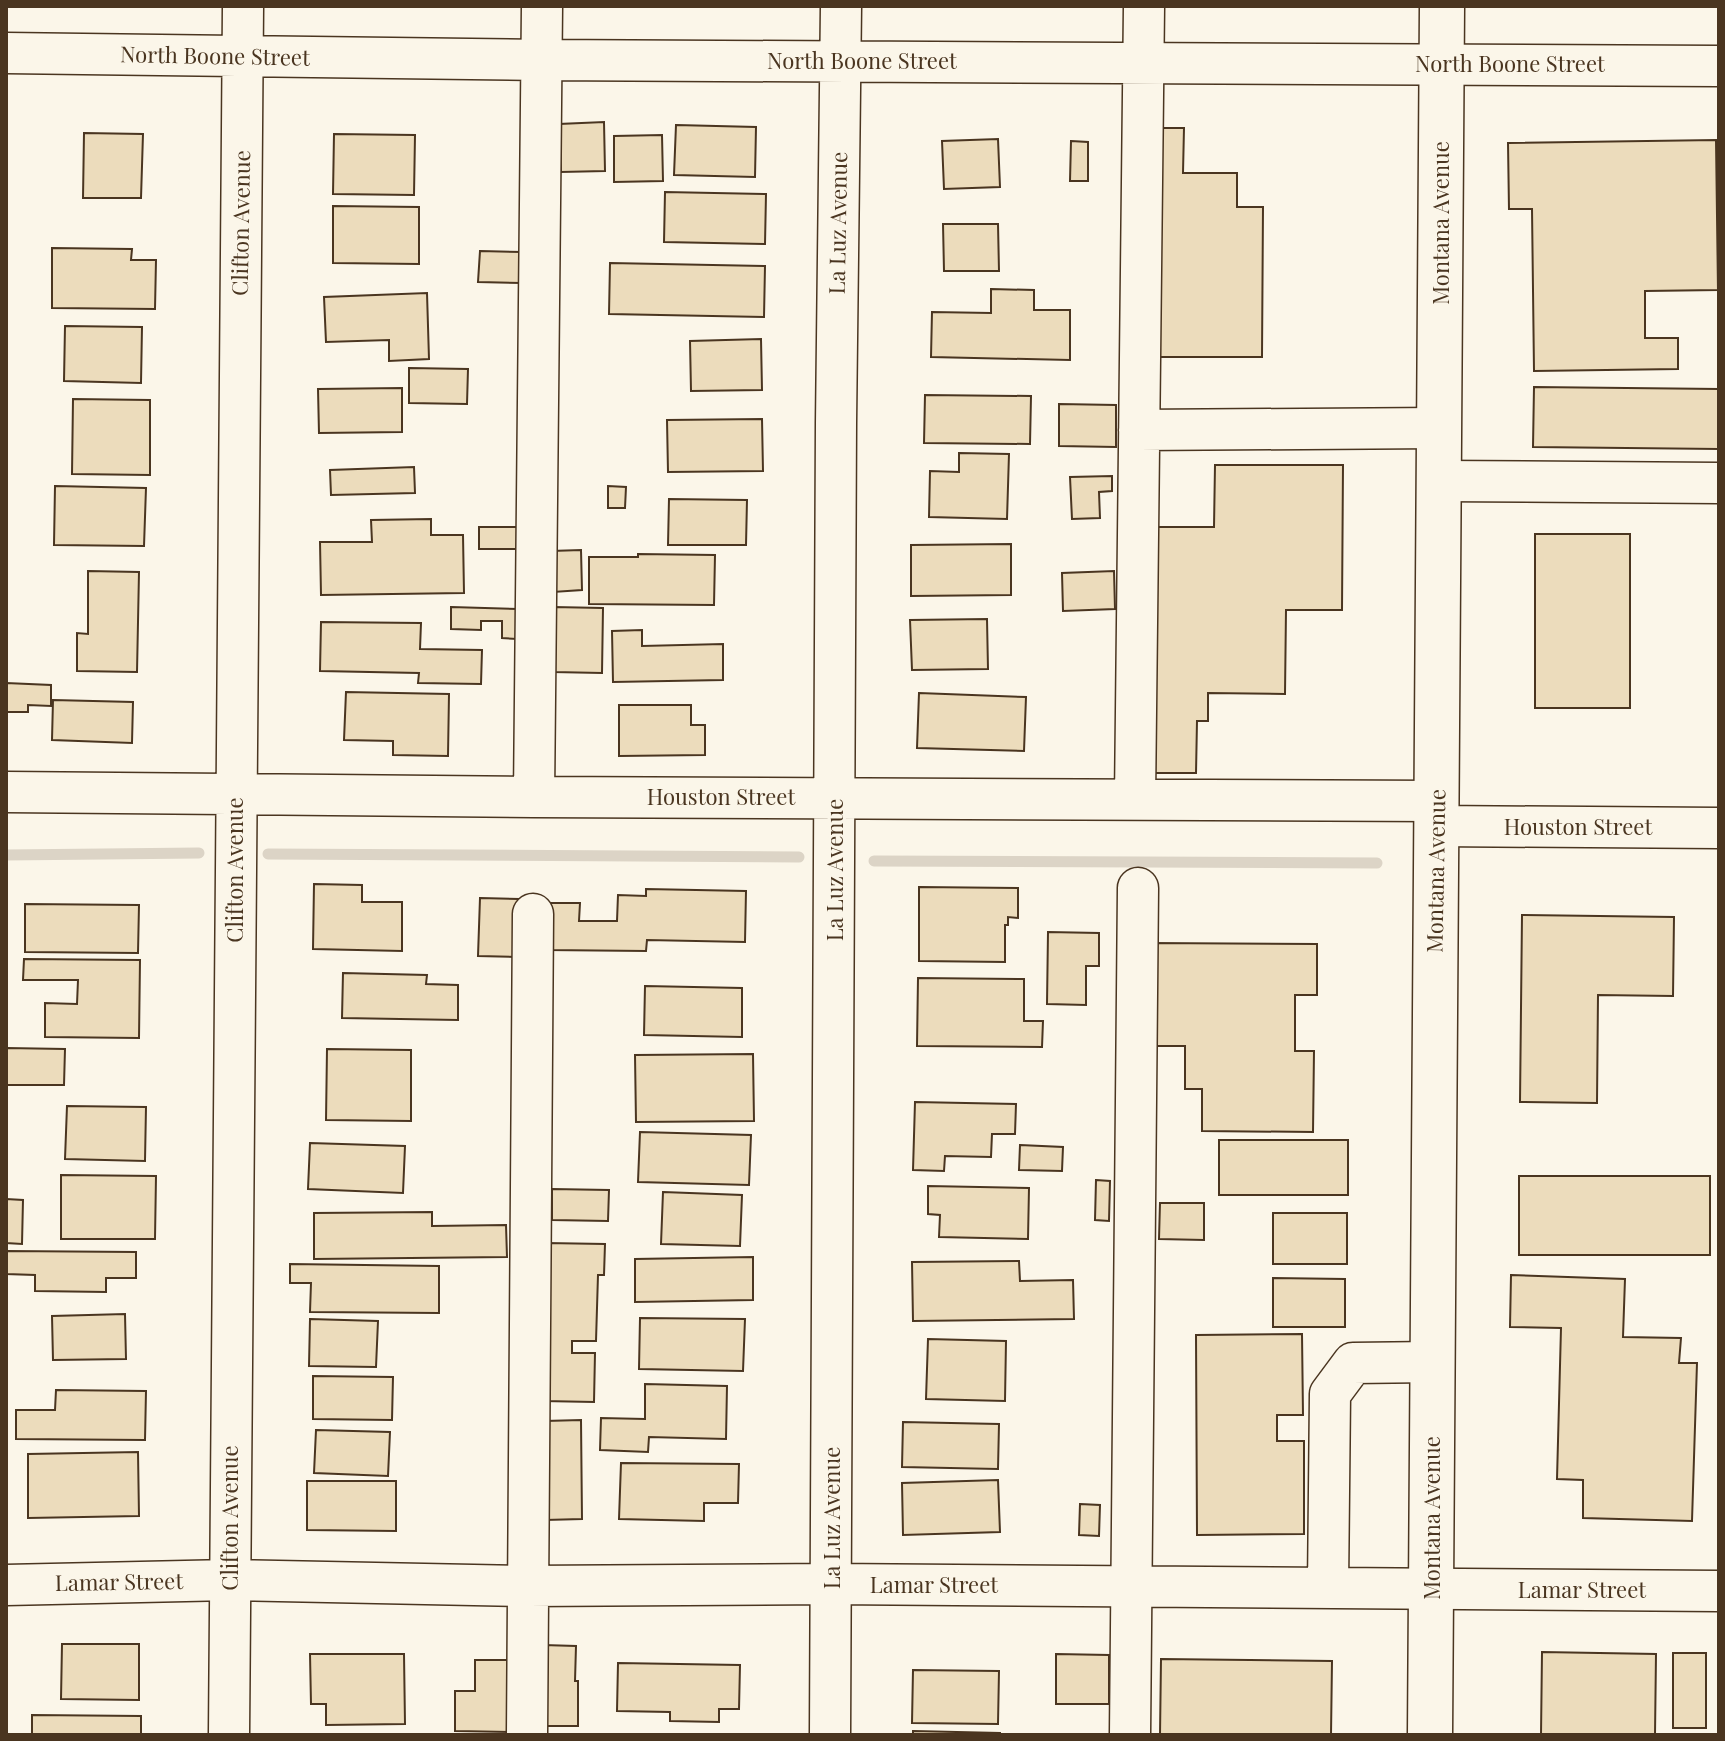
<svg xmlns="http://www.w3.org/2000/svg" width="1725" height="1741" font-family="'Playfair Display',serif">
	<style>
		.lines { fill: none; stroke-linecap: round; stroke-linejoin: round }
		.stream { stroke: #dcd4c6; stroke-width: 11 }
		.building { fill: #ecdcbc; stroke: #4a3520; stroke-width: 2 }
		.minor-casing { stroke: #4a3520; stroke-width: 43 }
		.major-casing { stroke: #4a3520; stroke-width: 47 }
		.minor { stroke: #fbf6e9; stroke-width: 40 }
		.major { stroke: #fbf6e9; stroke-width: 44 }
		.labels { text-anchor: middle; stroke-width: 6; stroke-linejoin: round; paint-order: stroke }
		.street-label { font-size: 22px; fill: #4a3520; stroke: #fbf6e9 }
	</style>
	<rect width="100%" height="100%" fill="#fbf6e9"/>
	<g class="lines">
		<path class="stream" d="M268,854L799,857
			M6,855L199,853
			M874,861L1377,863"/>
	</g>
	<path class="building" d="M604,122L605,171L561,172L559,124Z
		M676,125L756,127L755,177L674,175Z
		M1154,128H1184L1183,173H1237V207H1263L1262,357H1153Z
		M84,133L143,134L141,198H83Z
		M334,134L415,135L414,195L333,194Z
		M662,135L663,181L614,182V136Z
		M998,139L1000,187L944,189L942,141Z
		M1716,140L1718,290L1645,291V338H1678V369L1534,371L1532,209H1509L1508,143Z
		M1071,141L1088,142V181H1070Z
		M665,192L766,194L765,244L664,242Z
		M333,206L419,207V264L333,263Z
		M943,224H998L999,271H944Z
		M52,248L132,249L131,260H156L155,309L52,308Z
		M480,251L522,252L521,283L478,282Z
		M610,263L765,266L764,317L609,314Z
		M991,289L1034,290V310H1070V360L931,357L932,312L991,313Z
		M427,293L429,359L389,361V340L326,342L324,297Z
		M65,326L142,327L141,383L64,381Z
		M761,339L762,390L691,391L690,341Z
		M409,368L468,369L467,404L409,403Z
		M1534,387L1719,389V449L1533,447Z
		M402,388V432L319,433L318,389Z
		M925,395L1031,396L1030,444L924,443Z
		M73,399L150,400V475L72,474Z
		M1059,404L1116,405V447L1059,446Z
		M762,419L763,471L668,472L667,420Z
		M959,453L1009,454L1007,519L929,517L930,471L959,472Z
		M1215,465H1343L1342,610H1286L1285,694L1208,693V721H1197L1196,773H1149L1150,527H1214Z
		M414,467L415,493L331,495L330,470Z
		M1112,476V491L1099,492L1100,518L1072,519L1070,477Z
		M55,486L146,488L144,546L54,545Z
		M608,486L626,487L625,508H608Z
		M669,499L747,500L746,545H668Z
		M431,519V535H463L464,593L321,595L320,542H372L371,520Z
		M479,527H520V549H479Z
		M1535,534H1630V708H1535Z
		M1011,544V595L911,596V545Z
		M581,550L582,590L553,592L551,551Z
		M638,554L715,555L714,605L589,604V557H638Z
		M88,571L139,572L137,672L77,671V633L88,634Z
		M1114,571L1115,609L1063,611L1062,573Z
		M451,607L518,609L517,639L502,638V621H481V630L451,629Z
		M553,607L603,608L602,673L553,672Z
		M987,619L988,669L912,670L910,620Z
		M321,622L421,623L420,649L482,650L481,684L418,683L419,673L320,671Z
		M642,630V646L723,644V680L613,682L612,631Z
		M6,683L51,685V706L28,705V712H6Z
		M346,692L449,694L448,756L393,755V741L344,740Z
		M919,693L1026,697L1024,751L917,748Z
		M53,700L133,702L132,743L52,740Z
		M619,705H691V725H705V755L619,756Z
		M314,884L362,885V902H402V951L313,949Z
		M919,887L1018,888V918L1008,917V925H1005V962L919,961Z
		M646,889L746,891L745,942L647,940L646,951L546,950L547,903H580L579,921H617L618,895L646,896Z
		M480,898L519,899L517,957L478,956Z
		M25,904L139,905L138,953L25,952Z
		M1522,915L1674,917L1673,996L1598,995L1597,1103L1520,1102Z
		M1048,932L1099,933V966H1086V1005L1047,1004Z
		M1150,943L1317,944V995H1295V1051H1314L1313,1132L1202,1131V1089H1185V1046H1149Z
		M24,959L140,960L139,1038L45,1037V1003L77,1004L78,980H23Z
		M343,973L427,975L426,984L458,985V1020L342,1018Z
		M918,978L1024,979V1021H1043L1042,1047L917,1046Z
		M645,986L742,988V1037L644,1035Z
		M6,1048L65,1049L64,1085H6Z
		M327,1049L411,1050V1121L326,1120Z
		M753,1054L754,1121L636,1122L635,1055Z
		M915,1102L1016,1104L1015,1134H992L991,1157L945,1156L944,1171L913,1170Z
		M67,1106L146,1107L145,1161L65,1159Z
		M640,1132L751,1135L749,1185L638,1182Z
		M1219,1140H1348V1195H1219Z
		M310,1143L405,1146L403,1193L308,1189Z
		M1020,1145L1063,1147L1062,1171L1019,1170Z
		M61,1175L156,1176L155,1239H61Z
		M1519,1176H1710V1255H1519Z
		M1096,1180L1110,1181L1109,1221L1095,1220Z
		M928,1186L1029,1188L1028,1239L939,1237L940,1215L928,1214Z
		M552,1189L609,1190L608,1221L552,1220Z
		M663,1192L742,1195L740,1246L661,1244Z
		M6,1199L23,1200L22,1244L6,1243Z
		M1160,1203H1204V1240L1159,1239Z
		M432,1212V1226L506,1225L507,1257L314,1259V1213Z
		M1273,1213H1347V1264H1273Z
		M546,1243L605,1244L604,1275H598L596,1341H572V1353H595L594,1402L543,1401Z
		M6,1251L136,1252V1278H106V1292L35,1291V1275L6,1274Z
		M753,1257V1300L635,1302V1259Z
		M1019,1261L1020,1281L1073,1280L1074,1319L913,1321L912,1262Z
		M290,1264L439,1266V1313L310,1312L311,1283H290Z
		M1511,1275L1625,1279L1623,1337L1681,1338L1679,1363H1697L1692,1521L1583,1518V1480L1557,1479L1561,1328L1510,1327Z
		M1273,1278L1345,1279V1327H1273Z
		M125,1314L126,1359L53,1360L52,1316Z
		M640,1318L745,1319L743,1371L639,1369Z
		M310,1319L378,1321L376,1367L309,1366Z
		M1302,1334L1303,1415H1277V1441H1304V1534L1197,1535L1196,1335Z
		M928,1339L1006,1341L1005,1401L926,1399Z
		M313,1376L393,1377L392,1420L313,1419Z
		M645,1384L727,1386L726,1439L649,1437L648,1452L600,1450L601,1418L645,1419Z
		M56,1390L146,1391L145,1440L16,1439V1410H55Z
		M581,1420L582,1519L545,1520V1421Z
		M903,1422L999,1424L998,1469L902,1467Z
		M316,1430L390,1432L388,1476L314,1473Z
		M138,1452L139,1516L28,1518V1454Z
		M621,1463L739,1464L738,1503H704V1521L619,1519Z
		M998,1480L1000,1532L903,1535L902,1483Z
		M307,1481H396V1531L307,1530Z
		M1080,1504L1100,1505L1099,1536L1079,1535Z
		M62,1644H139V1700L61,1699Z
		M543,1645L576,1646L575,1681H578V1726H542Z
		M1542,1652L1656,1654L1655,1735H1511H1541Z
		M1673,1653H1706V1728H1673Z
		M310,1654H404L405,1724L326,1725V1704H311Z
		M1056,1654L1109,1655V1704H1056Z
		M1161,1659L1332,1661L1331,1735H1160Z
		M475,1660H512L511,1732L455,1731V1691H475Z
		M618,1663L740,1665L739,1709H719V1722L670,1721V1712L617,1711Z
		M913,1670L999,1671L998,1724L912,1723Z
		M32,1715L141,1716V1735H32Z
		M913,1731L1000,1733V1735H913Z"/>
	<g class="lines">
		<defs>
			<path id="minor" d="M6,53L542,60L1719,66
				M1139,430L1439,428
				M1439,481L1719,483
				M6,792L534,797L1437,801
				M534,797L542,6
				M1135,799L1144,6
				M1436,826L1719,828
				M6,1585L230,1580L528,1586L831,1584L1719,1591
				M1328,1588L1330,1394L1353,1363L1433,1362
				M229,1735L243,6
				M527,1735L533,914
				M830,1735L836,423L841,6
				M1130,1735L1138,888"/>
			<path id="major" d="M1430,1735L1442,6"/>
		</defs>
		<use href="#minor" class="minor-casing"/>
		<use href="#major" class="major-casing"/>
		<use href="#minor" class="minor"/>
		<use href="#major" class="major"/>
	</g>
	<g class="labels">
		<g class="street-label">
			<text transform="translate(215 56) rotate(1)" y="8">North Boone Street</text>
			<text x="862" y="69">North Boone Street</text>
			<text x="1510" y="72">North Boone Street</text>
			<text transform="translate(241 223) rotate(-89)" y="8">Clifton Avenue</text>
			<text transform="translate(838 223) rotate(-89)" y="8">La Luz Avenue</text>
			<text transform="translate(1441 223) rotate(-90)" y="8">Montana Avenue</text>
			<text x="721" y="805">Houston Street</text>
			<text x="1578" y="835">Houston Street</text>
			<text transform="translate(235 870) rotate(-90)" y="8">Clifton Avenue</text>
			<text transform="translate(835 870) rotate(-90)" y="8">La Luz Avenue</text>
			<text transform="translate(1436 871) rotate(-89)" y="8">Montana Avenue</text>
			<text transform="translate(230 1518) rotate(-90)" y="8">Clifton Avenue</text>
			<text transform="translate(832 1518) rotate(-90)" y="8">La Luz Avenue</text>
			<text transform="translate(1432 1518) rotate(-90)" y="8">Montana Avenue</text>
			<text transform="translate(119 1582) rotate(-1)" y="8">Lamar Street</text>
			<text x="934" y="1593">Lamar Street</text>
			<text x="1582" y="1598">Lamar Street</text>
		</g>
	</g>
	<rect width="1725" height="1741" fill="none" stroke="#4a3520" stroke-width="16"/>
</svg>
